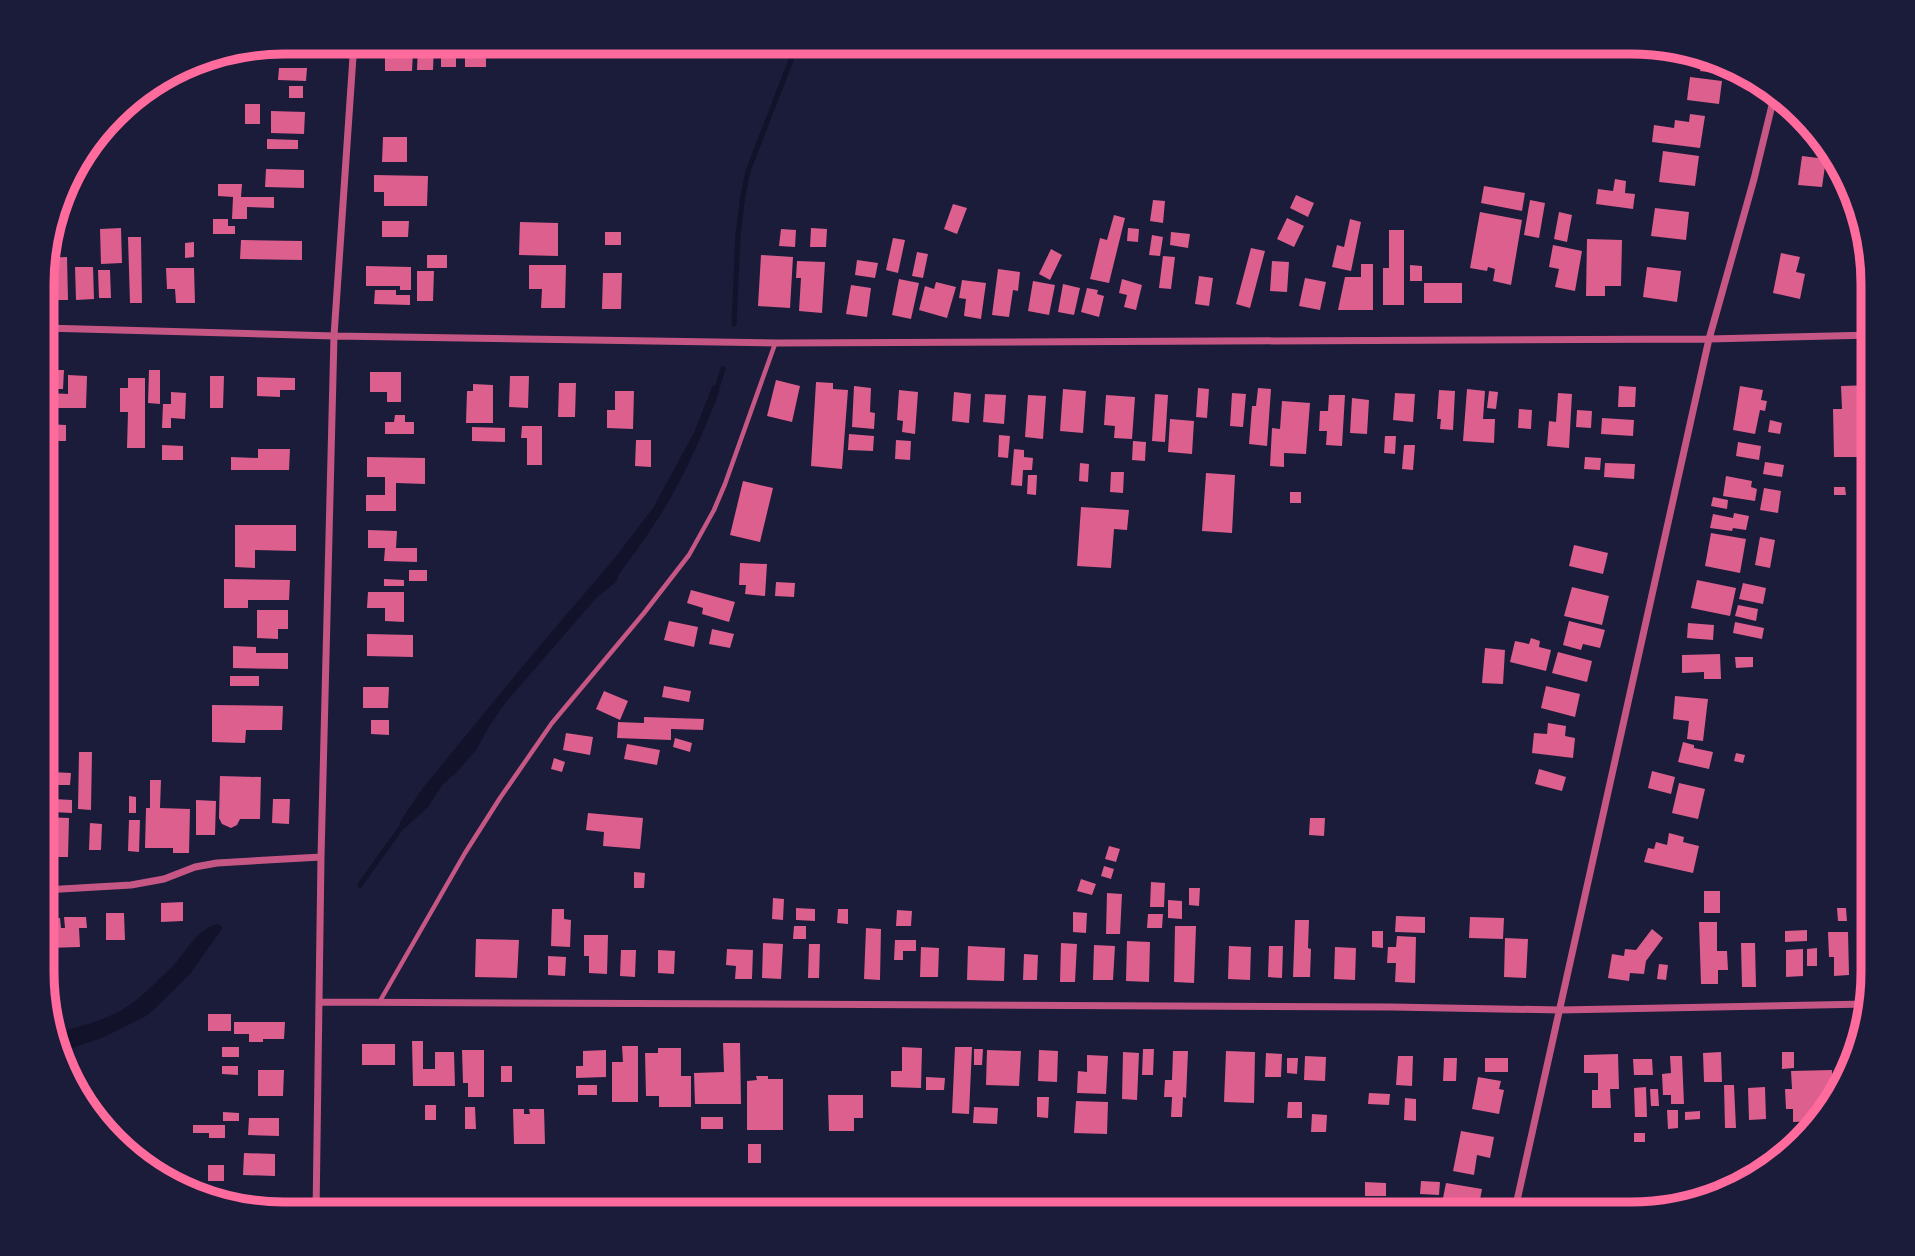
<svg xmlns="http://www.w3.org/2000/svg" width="1915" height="1256" font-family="'Source Sans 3',sans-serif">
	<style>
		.water { fill: #12122b }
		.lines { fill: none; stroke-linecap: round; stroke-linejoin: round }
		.stream { stroke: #12122b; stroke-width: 5 }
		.building { fill: #dd5f8e }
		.service { stroke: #c65784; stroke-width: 4.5 }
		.minor { stroke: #c65784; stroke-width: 7 }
		.rim { fill: none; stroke: #ff6b9d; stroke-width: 9 }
	</style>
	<rect width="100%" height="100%" fill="#1b1b3a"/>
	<path class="water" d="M713,385L716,386L719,392C702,436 683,480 657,520C645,539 632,556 619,574L616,582L597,597L506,702L490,725L476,750L456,773L443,784L428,807L405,828L400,826V822L422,789L532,655L614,559L653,508L694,433Z
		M218,924L222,927L221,930L190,974L148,1015L104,1037L61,1052L54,1034C80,1026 109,1020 131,1004C145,994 158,980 171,968C185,954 197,928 218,924Z"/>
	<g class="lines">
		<path class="stream" d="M734,324L738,235L743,195L748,171L798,42
			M715,394L723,369
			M360,885L405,822"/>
	</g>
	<path class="building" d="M284,42H308V55H279V43Z
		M418,45H434L433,70H417Z
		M441,48H456V67H441Z
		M1676,49L1695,52L1693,64L1675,62Z
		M385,50L413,51L412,71H385Z
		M465,53H486V67H465Z
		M1702,54L1709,55L1723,62L1721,74L1700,71Z
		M279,68H307L306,81L278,80Z
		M1690,77L1722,81L1719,104L1687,100Z
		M289,86H303V98H289Z
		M245,104H260V124H245Z
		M271,111L305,112L304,134L271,133Z
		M1690,114L1705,116L1700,148L1652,142L1654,125L1674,128L1675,120L1689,122Z
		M383,137H407V162H382Z
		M267,139L298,140V149H267Z
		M1663,151L1699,156L1695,186L1659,182Z
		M1802,156L1826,159L1822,187L1798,185Z
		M266,169L304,170V188L265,187Z
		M374,175L428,176L427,206H384V192H374Z
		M1615,179L1626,181L1625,193L1635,194L1633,209L1596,204L1598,189L1613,191Z
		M218,184H242L241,197H274V208L247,207V219H232L233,197L218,196Z
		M1484,186L1525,193L1522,211L1481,203Z
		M1296,195L1314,203L1308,217L1290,208Z
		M1153,200L1165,201L1163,223L1150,221Z
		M1530,200L1545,203L1539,238L1524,235Z
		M953,204L967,208L957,234L944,229Z
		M1655,208L1689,212L1686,240L1651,236Z
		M1480,212L1522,220L1511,285L1493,281L1495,269L1488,267L1487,271L1470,268Z
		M1559,212L1572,215L1567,242L1554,239Z
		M1114,215L1125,218L1109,283L1090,279L1100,238L1107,240Z
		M1287,218L1304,226L1294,247L1277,239Z
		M213,219H228V226H235V234H213Z
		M1350,219L1361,222L1351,271L1332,267L1337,245L1344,247Z
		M382,221H409L408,237H382Z
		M520,222L558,223V256L519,255Z
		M121,228L122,263L101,264L100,229Z
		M811,228L827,229L826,247H810Z
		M1128,228L1139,229L1138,242L1127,241Z
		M781,229L796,230L795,247L779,246Z
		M1389,230H1404V305H1383V268H1389Z
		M605,232H621V245H605Z
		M1171,232L1190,234L1188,248L1170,245Z
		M1152,235L1163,237L1160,256L1149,255Z
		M128,237H141L142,303H130Z
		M893,238L905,240L898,273L886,270Z
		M1587,239L1622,240L1621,286H1605V296H1586Z
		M241,240L302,241V260L240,259Z
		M194,242V257L185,258V243Z
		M1553,245L1582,251L1575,291L1555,287L1559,269L1549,267Z
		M1251,248L1265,251L1250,308L1236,304Z
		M1051,249L1062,255L1050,280L1039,274Z
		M917,252L928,254L923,278L912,276Z
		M1781,253L1800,257L1796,272L1805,274L1800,299L1773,293Z
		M427,255H447V268H427Z
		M761,255L793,257L790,308L758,306Z
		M1163,256L1175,257L1171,289L1159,288Z
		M67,257L68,300H45L44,258Z
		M857,260L878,263L875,278L855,275Z
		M797,261L825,262L822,313L799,311L801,278H796Z
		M1272,261L1289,262L1287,292L1270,291Z
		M1361,264H1373V310H1338L1345,277H1361Z
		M529,265H566L565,308H541L542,289H529Z
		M1410,265L1422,266V281H1410Z
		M366,266L411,267V290H400V286H366Z
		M75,267H93L94,299L76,300Z
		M1647,267L1681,271L1677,302L1643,297Z
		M166,268H194L195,303H176L175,289H167Z
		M998,269L1020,272L1018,291L1013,290L1009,317L992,315Z
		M98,270H110L111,298H99Z
		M417,271H434L433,301H417Z
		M603,273H622L621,309H602Z
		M1199,276L1213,278L1209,306L1195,304Z
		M1305,278L1326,282L1320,310L1299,306Z
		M899,279L919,283L911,319L892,315Z
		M1122,279L1142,285L1136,310L1124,307L1127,295L1119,293Z
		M962,280L986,283L981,319L964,316L966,299L959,298Z
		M1033,281L1055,285L1049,315L1028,311Z
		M936,282L956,287L947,318L919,310L925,286L934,289Z
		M1424,283H1462V303H1424Z
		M1063,284L1080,288L1074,315L1058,312Z
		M851,285L871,288L867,317L846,314Z
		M1087,288L1098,290L1097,294L1104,296L1099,317L1081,312Z
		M375,290H396V295H410V305L374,304Z
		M46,370H64L63,389H46Z
		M149,370H160V404L148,403Z
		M370,372H401V402H387V392H370Z
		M68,375L87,376L86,408H48L49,393L68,394Z
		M210,376H224L223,408H210Z
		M510,376H529L528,408L509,407Z
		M257,377L295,378V390H280V397L257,396Z
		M128,378H145V448H127L128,412H120V388H128Z
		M776,380L800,386L792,422L767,416Z
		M816,382L833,383V389L848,390L842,469L811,466Z
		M559,383H576L575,417H558Z
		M473,384L493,385V423H466L467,391H473Z
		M1873,385V463H1857V457H1834L1833,409H1842L1841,386Z
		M854,386L871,388L870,412L875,413L874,429L852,427Z
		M1619,386L1636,387L1635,407H1618Z
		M1740,386L1763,390L1761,400L1767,401L1765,411L1760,410L1755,434L1733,430Z
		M1198,388L1209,389L1207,418L1196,417Z
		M1258,388L1271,389L1267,446L1249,444L1252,406H1256Z
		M1063,389L1086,391L1083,433L1060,431Z
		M1467,389L1485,391L1483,419H1495L1494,443L1463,441Z
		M899,390L918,392L915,434L902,432L903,421L897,420Z
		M1439,390L1455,391L1453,430L1440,429L1441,419H1437Z
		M615,391H634L633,429L607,428V410H615Z
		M1489,391L1498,392L1496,409L1487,408Z
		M171,392L186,393L185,419L171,418V428H162L163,404H171Z
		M954,392L971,394L969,423L952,421Z
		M1232,393L1246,394L1243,427L1230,426Z
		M1395,393L1415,394L1413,422L1393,420Z
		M1558,393L1572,394L1569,448L1547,446L1549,421L1556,422Z
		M985,394L1006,395L1004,424L983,422Z
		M1155,394L1168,395L1165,442L1152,441Z
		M1028,395L1046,396L1043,439L1025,437Z
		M1106,395L1135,397L1132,439L1114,438L1115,426L1104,425Z
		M1329,395H1345L1342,446L1326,445L1327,431H1319L1320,411H1328Z
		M1352,398L1369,400L1367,434L1350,433Z
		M1282,401L1310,403L1306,454L1284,453V467L1270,466L1272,428L1280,429Z
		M1519,409L1532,410L1531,429L1518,428Z
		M1577,410L1592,411L1591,428L1576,427Z
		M395,415H405V422H414V434H385V422H394Z
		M1602,418L1634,420L1633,436L1601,434Z
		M1170,419L1194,421L1192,454L1168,452Z
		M1770,420L1782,423L1780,434L1768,432Z
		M45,424L66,425V441H45Z
		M522,426H542V465H527V438H521Z
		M472,427L505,428V442L472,441Z
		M849,434L874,436L873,451L848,450Z
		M999,435L1010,436L1008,458L998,457Z
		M1385,436H1396L1395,454L1384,453Z
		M636,440H651V467L635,466Z
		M896,440L911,441L910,460L895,459Z
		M1133,441L1146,442L1145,461L1132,460Z
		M1738,442L1761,446L1759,460L1736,456Z
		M162,445L183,446V460H162Z
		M1404,445H1415L1413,470L1402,469Z
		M258,449H290L289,470H231V457L258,458Z
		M1014,449L1024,450V457L1033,458L1032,470H1023L1022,486L1011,485Z
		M367,457L425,458V484L396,483V511H366V495H385V477H367Z
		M1585,457L1601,458L1600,470L1584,469Z
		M1765,462L1784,465L1782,477L1763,474Z
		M1080,463L1089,464L1088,482L1079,481Z
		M1605,463L1635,464L1634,479L1604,477Z
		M1111,472H1124L1123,493L1110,492Z
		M1206,473L1235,475L1232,533L1202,531Z
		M1028,475H1037L1036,495L1027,494Z
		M1726,476L1752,481L1751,487L1757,489L1755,501L1723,496Z
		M743,481L773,488L760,542L730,535Z
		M1834,487H1845L1846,495H1834Z
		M1764,488L1781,491L1778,513L1760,510Z
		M1290,492H1301V503H1290Z
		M1713,497L1728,500L1727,509L1711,506Z
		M1081,507L1129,510L1127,530L1114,529L1111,568L1077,566Z
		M1734,513L1749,516L1746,530L1733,528L1732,531L1710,528L1713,514L1733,518Z
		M235,525H296V551L255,550V568L235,567Z
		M368,530L397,531L396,548H417V562L384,561L385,548H368Z
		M1711,533L1746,539L1740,573L1705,566Z
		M1760,537L1775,540L1770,568L1755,565Z
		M1574,545L1608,553L1603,574L1569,566Z
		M740,563L767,564L765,596L745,594L746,585H739Z
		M409,570H427V581H409Z
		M224,579L290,580L289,600H248V608H224Z
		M384,579L404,580V586H384Z
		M1697,580L1736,588L1730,616L1691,608Z
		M776,582L795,583L794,597L775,596Z
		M1743,583L1766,588L1763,604L1739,599Z
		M1572,587L1609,596L1602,625L1564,616Z
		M691,590L735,602L729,622L702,614L703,608L687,603Z
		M368,592H404V622L385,621V608H367Z
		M1738,605L1758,609L1756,621L1735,616Z
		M257,610H288V629H278V639L257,638Z
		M669,621L698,627L694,647L664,640Z
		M1569,621L1605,630L1600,648L1583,644L1581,650L1563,645Z
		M1735,622L1764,628L1762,639L1733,633Z
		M1688,623L1714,625L1713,640L1687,638Z
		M712,629L734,634L730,648L709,644Z
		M367,634L413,635V657L367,656Z
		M1531,638L1540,641L1539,647L1551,650L1546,671L1510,662L1515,641L1529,644Z
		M233,646L256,647V653H288V669L233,668Z
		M1485,648L1505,650L1503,684L1482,683Z
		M1558,652L1592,661L1587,682L1552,673Z
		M1720,654L1721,679H1704V672L1682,673V655Z
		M1735,657H1753V667L1736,668Z
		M230,676H259V686H230Z
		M664,686L691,691L689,702L662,697Z
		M1546,686L1580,694L1575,717L1541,708Z
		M363,687H389L388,708H363Z
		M604,691L628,701L620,720L596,709Z
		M1675,696L1708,699L1703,741L1687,739L1689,721L1673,719Z
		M212,705L283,706L282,730H246L245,743L212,742Z
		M644,717L704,719L703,730L671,729V740L617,738L618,722L644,723Z
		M371,720H389V735L371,734Z
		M1548,723L1566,726L1565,736L1575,738L1573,758L1532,753L1534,733L1547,734Z
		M566,733L593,737L590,755L563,750Z
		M675,738L692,743L690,752L673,747Z
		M1683,742L1694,745V748L1713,752L1709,769L1678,762Z
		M627,744L660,750L657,765L624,759Z
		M79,752H92L91,810L78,809Z
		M1736,753L1745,755L1743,763L1734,761Z
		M554,758L565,762L562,772L551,769Z
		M1539,769L1566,777L1562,791L1535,784Z
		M1652,771L1675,777L1671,794L1648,788Z
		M51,772L71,773L70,785H51Z
		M220,776L261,777L260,819H240L237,825L231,828L222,824L219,818Z
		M150,780H161L160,808L190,809L189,853H173V848H145L146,808H150Z
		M1679,783L1705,789L1698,819L1672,813Z
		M129,796L136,797V813H129Z
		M53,799L72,800V813L52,812Z
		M273,799H290L289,824L272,823Z
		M196,800L216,801L215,835H196Z
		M588,813L643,818L640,849L603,846L604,832L586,830Z
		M44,817L69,818L68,857H48V844L44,843Z
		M1310,818H1325L1324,836L1309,835Z
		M129,820H140L139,852L128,851Z
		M90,823L102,824L101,850H89Z
		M1669,833L1684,837L1683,842L1699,846L1693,873L1644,862L1648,848L1654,849L1656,842L1667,845Z
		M1109,846L1120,849L1116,862L1105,859Z
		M1104,866L1114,869L1111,879L1101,876Z
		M634,872L645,873L644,888H634Z
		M1081,879L1096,884L1092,895L1077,891Z
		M1151,882L1165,883L1164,907H1150Z
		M1189,888H1200L1199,906L1189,905Z
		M1704,891H1720V913H1704Z
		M1107,893L1122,894L1120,934H1106Z
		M773,898L784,899L783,920L772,919Z
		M1168,900L1182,901V919L1168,918Z
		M183,902V921L161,922V903Z
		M796,908L815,909V921L796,920Z
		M1837,908H1846L1847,921H1838Z
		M552,909H564V919L571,920L570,947L551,946Z
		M838,909H848V924L837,923Z
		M897,910L912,911L911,926H896Z
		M1073,912L1087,913L1086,933L1073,932Z
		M106,913H124L125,940H106Z
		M1148,914H1163L1162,928H1147Z
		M1396,916L1425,917V933L1395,932Z
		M64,917H86L87,928H79L80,947L47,948L46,918H60L61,928H65Z
		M1470,917L1504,918L1503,939L1469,938Z
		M1295,920H1309L1308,948L1311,949L1310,977H1293Z
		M1699,922H1717V951H1727L1728,970H1718V984H1701Z
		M794,926H806V939H793Z
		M1175,926H1196L1194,983L1174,982Z
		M866,928L881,929L880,980L864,979Z
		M1652,929L1663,938L1646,961L1644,974L1630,973L1629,981L1608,978L1612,954L1624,956L1625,949L1636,950Z
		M1807,930V941L1785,942V931Z
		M1372,931H1383V948L1372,947Z
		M1828,932H1848L1849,975L1834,976V957H1829Z
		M1869,933H1873V975H1870Z
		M584,935H608L607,974L589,973V956H584Z
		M1397,936L1416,937L1415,983L1395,982L1396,963H1387L1388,947H1396Z
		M1505,938L1528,939L1526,978L1504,977Z
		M476,939L519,940L517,978L475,977Z
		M895,940H916V951H903V960H894Z
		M1127,941L1150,942L1149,982L1126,981Z
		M763,943L783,944L781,979L762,978Z
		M1061,943L1077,944L1075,982H1060Z
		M1741,943H1755L1756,987H1742Z
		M809,944H820L819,978H808Z
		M1094,945L1115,946L1113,980H1093Z
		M968,946L1005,948L1004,981L967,980Z
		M1229,946L1251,947L1250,980L1228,979Z
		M1269,946H1283L1282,978L1268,977Z
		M921,947L939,948L938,977H920Z
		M1335,947L1356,948L1355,980L1334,979Z
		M1817,948V966H1807V949Z
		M727,949L753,950L752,979H735L736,966L726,965Z
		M1803,949V976L1786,977V950Z
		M621,950H636L635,977L620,976Z
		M658,950L675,951L674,974L658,973Z
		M1024,954L1038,955L1037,980H1023Z
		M548,956L566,957L565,976L548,975Z
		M1659,964L1668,965L1666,980L1657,979Z
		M208,1014H231V1031H208Z
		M234,1022H285L284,1039H263V1042H249V1034H234Z
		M412,1041H423V1069H435V1052H454L455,1086H413Z
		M723,1043H740L741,1104H695L694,1073L724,1072Z
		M362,1044H395V1065H362Z
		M622,1046H638V1102H612V1062H623Z
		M222,1047H239V1057H222Z
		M902,1047L922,1048L921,1088L891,1087V1071H902Z
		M955,1047H972L969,1114L952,1113Z
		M658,1048H681V1076H691V1107H659V1096H646L645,1053H658Z
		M974,1049H983L982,1065H974Z
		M1143,1049H1154L1153,1075H1142Z
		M462,1050H484V1097H468V1083H463Z
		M606,1050V1077L576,1078V1066H583V1051Z
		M987,1050L1021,1051L1019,1086L986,1085Z
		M1039,1050L1058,1051L1057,1082L1038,1081Z
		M1173,1051H1188L1186,1098L1183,1097L1182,1117H1171L1172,1097H1164L1165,1080H1172Z
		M1226,1051L1255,1052L1254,1103L1224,1102Z
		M1123,1052L1139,1053L1137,1100L1122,1099Z
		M1721,1052L1722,1082H1704L1703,1053Z
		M1782,1052H1794V1068L1782,1069Z
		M1266,1053L1282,1054L1281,1077H1265Z
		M1618,1054L1619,1089H1610L1611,1108H1592V1090H1598V1073H1584V1055Z
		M1087,1055L1108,1056L1106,1094L1077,1093L1078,1071L1087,1072Z
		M1305,1056L1326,1057L1325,1081L1304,1080Z
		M1398,1056H1413L1412,1086L1396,1085Z
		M1670,1056H1682L1684,1104H1671V1095H1663L1662,1074L1671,1073Z
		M1287,1058H1298L1297,1074L1287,1073Z
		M1444,1058H1457L1456,1081H1443Z
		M1485,1058H1508V1072H1485Z
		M1633,1059H1652L1653,1075H1634Z
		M222,1066H238V1075L222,1074Z
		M501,1066H512V1082H501Z
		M258,1070H284L283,1096H258Z
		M1832,1070V1107L1817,1121L1793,1122V1109H1786L1785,1089H1792L1791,1071Z
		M756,1076H768V1079H783V1130H747V1081L757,1080Z
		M926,1077L945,1078L944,1090H926Z
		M1478,1077L1501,1081L1499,1089L1504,1090L1499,1114L1472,1109Z
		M578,1085H597V1095H578Z
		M1724,1085H1734L1736,1128H1725Z
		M1646,1087L1647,1117H1635L1634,1088Z
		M1765,1087L1766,1119L1749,1120L1748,1088Z
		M1650,1089H1658L1659,1106H1651Z
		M1369,1093L1390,1094L1389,1105L1368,1104Z
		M828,1095H863V1118H854V1131H829Z
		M1037,1097H1049L1048,1118L1037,1117Z
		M1405,1098L1416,1099V1121L1404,1120Z
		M1076,1101L1108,1102L1107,1134L1074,1133Z
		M1288,1102H1302V1118H1287Z
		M425,1105H436V1120H425Z
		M465,1107H475L476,1129H465Z
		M974,1107L998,1108L997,1124L973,1123Z
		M513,1109H524V1114H530L529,1109H544L545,1144H514Z
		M1667,1110H1678V1128L1668,1129Z
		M1700,1111V1119L1685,1120V1112Z
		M223,1112L239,1113V1121H223Z
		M1312,1114L1327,1115L1326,1132H1311Z
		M701,1117H723V1129H701Z
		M249,1118H279V1136L248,1135Z
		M193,1125H225V1138H209V1133H193Z
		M1461,1131L1494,1137L1490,1158L1477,1155L1474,1175L1453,1171Z
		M1634,1133H1645V1142H1634Z
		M748,1144H761V1163H748Z
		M244,1153L275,1154V1176L243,1175Z
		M208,1165H224V1181H208Z
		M1421,1181L1440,1182L1439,1195L1420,1194Z
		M1365,1182L1386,1183V1196H1365Z
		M1446,1183L1482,1189L1478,1210L1458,1206L1457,1211L1441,1208Z
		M1409,1205L1427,1208L1426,1214H1408Z
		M1598,1205L1627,1206L1626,1214H1598Z"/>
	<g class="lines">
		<path class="service" d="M380,1001L465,853L500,798L552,723L644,613L689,555L714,510L725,484L775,344"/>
		<path class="minor" d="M44,328L334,336L776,343L1709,339L1873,335
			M44,890L131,885L164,879L195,867L217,863L321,857
			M319,1002L1392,1007L1560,1010L1867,1004
			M316,1214L321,857L334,336L354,42
			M1514,1214L1709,339L1754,179L1775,93"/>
	</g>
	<path d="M0 0H1915V1256H0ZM284 54H1631A230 230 0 0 1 1861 284V972A230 230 0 0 1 1631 1202H284A230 230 0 0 1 54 972V284A230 230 0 0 1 284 54Z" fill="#1b1b3a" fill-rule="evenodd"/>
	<path class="rim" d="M284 54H1631A230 230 0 0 1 1861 284V972A230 230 0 0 1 1631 1202H284A230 230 0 0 1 54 972V284A230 230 0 0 1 284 54Z"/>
</svg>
